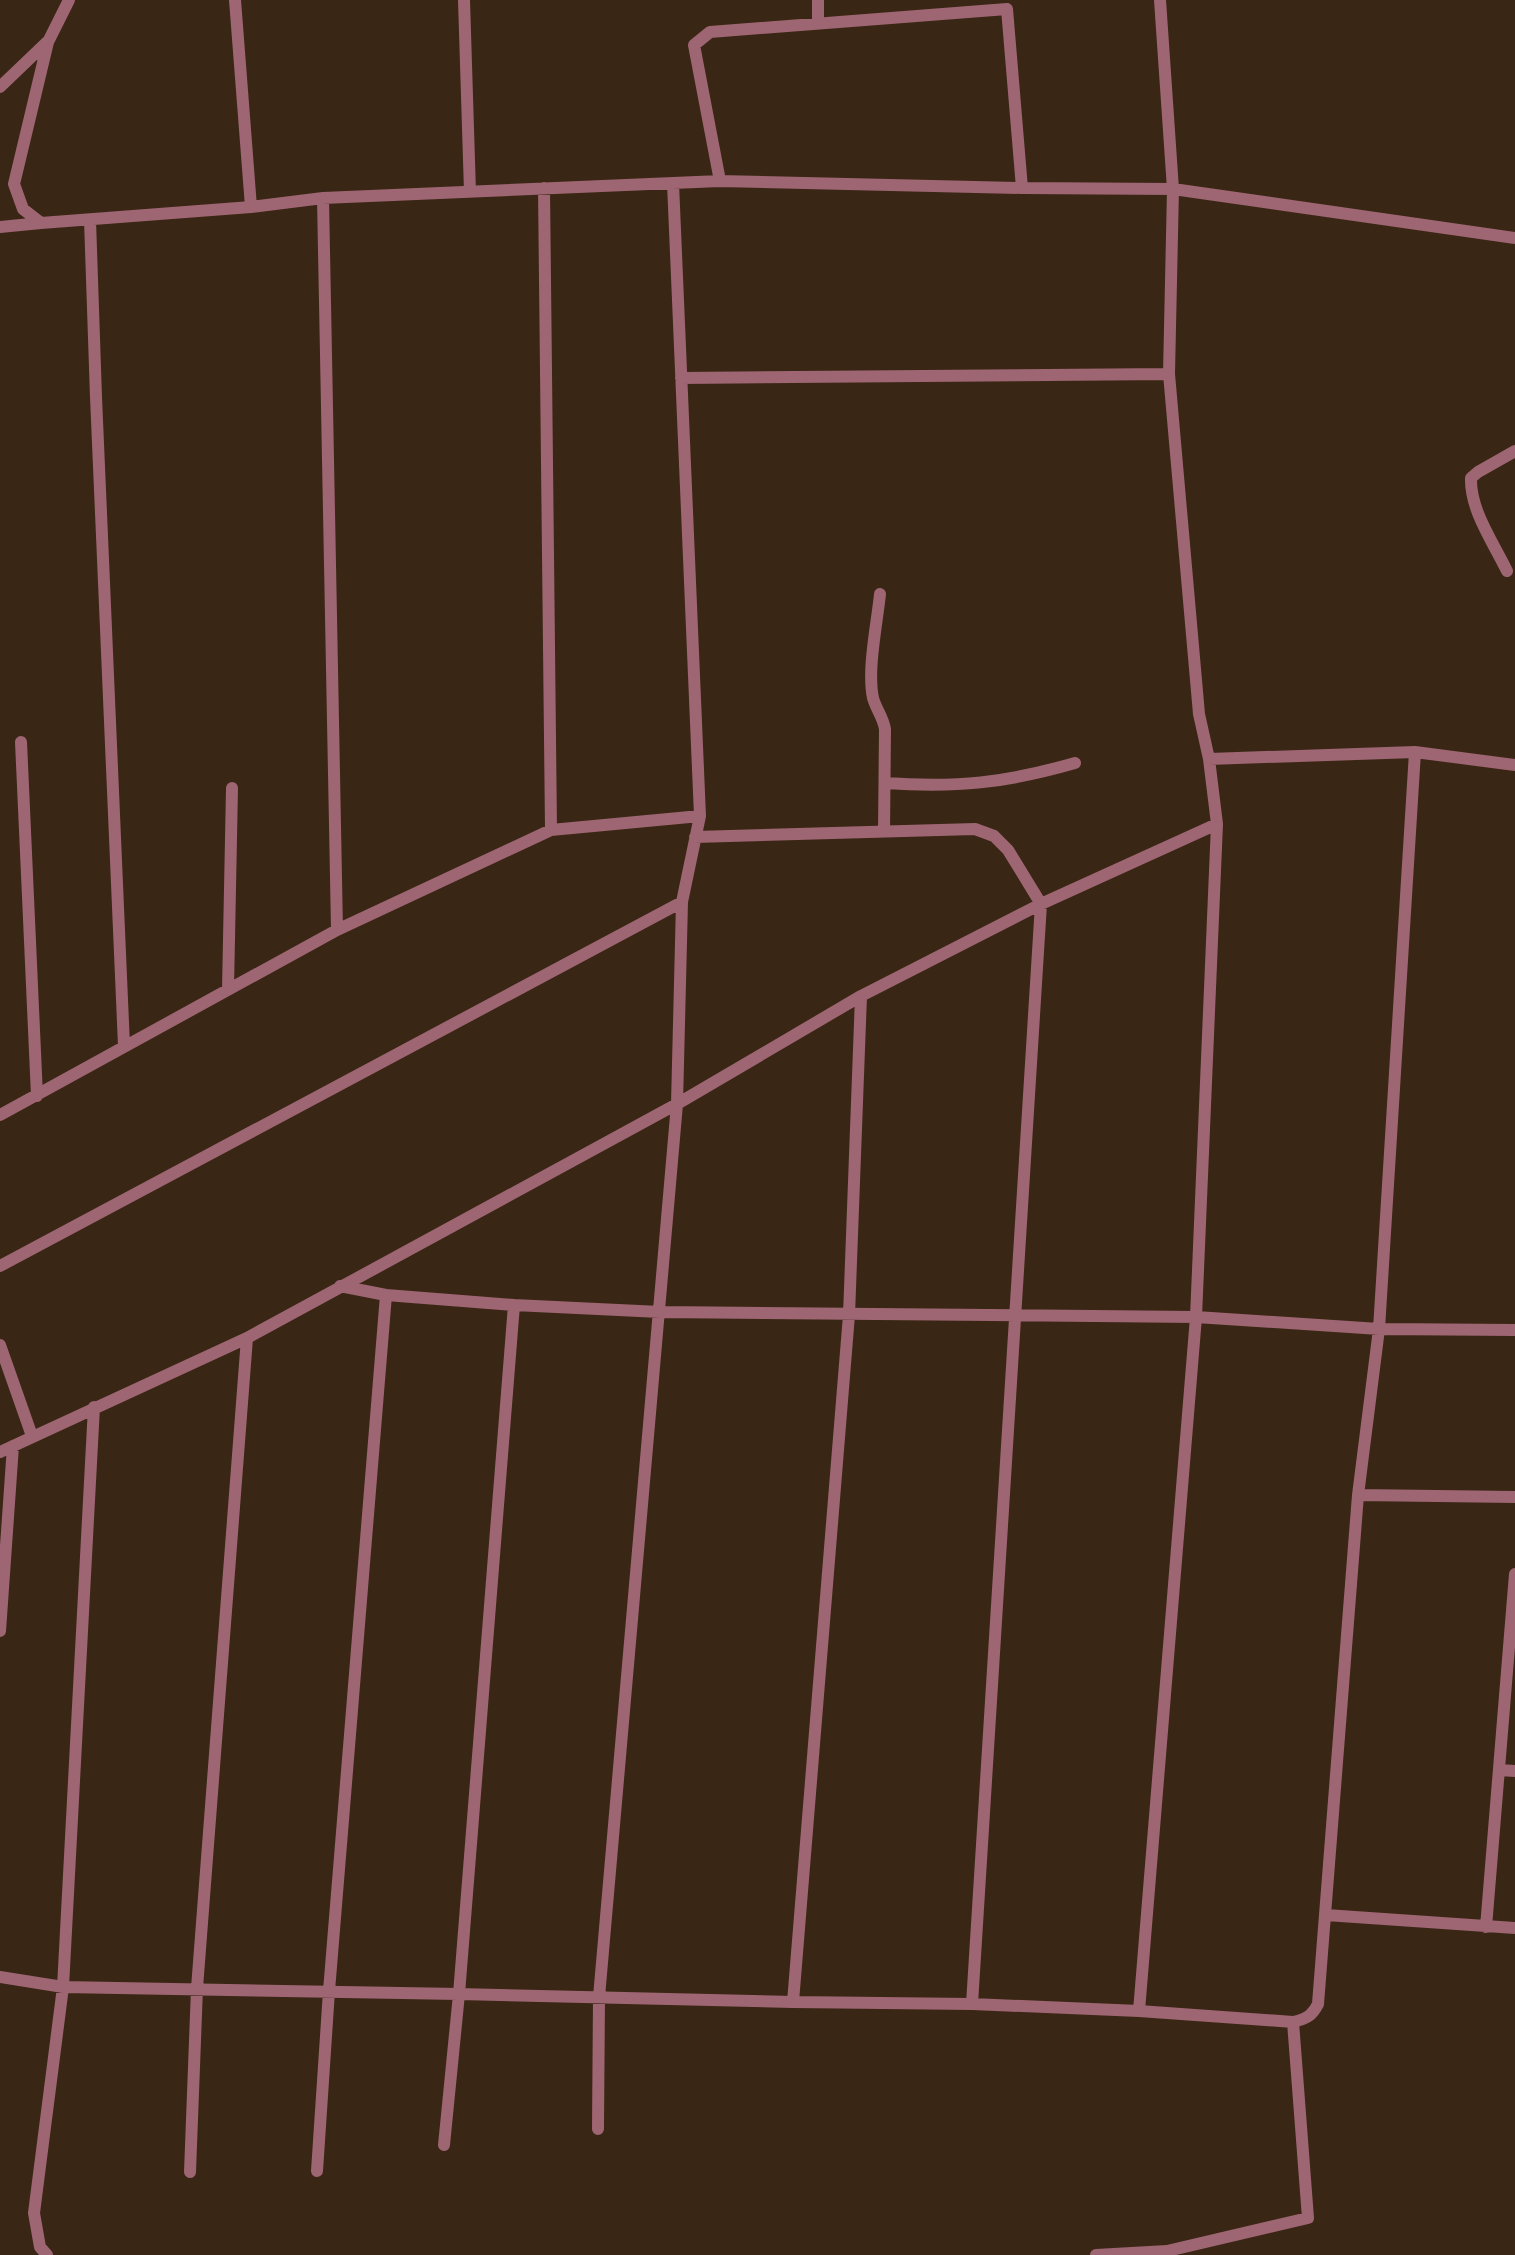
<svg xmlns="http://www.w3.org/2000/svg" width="1515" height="2255" font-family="Signika,sans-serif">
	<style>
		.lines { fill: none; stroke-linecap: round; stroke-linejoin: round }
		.minor { stroke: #9e6572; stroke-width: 12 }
	</style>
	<rect width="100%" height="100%" fill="#392614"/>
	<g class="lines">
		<path class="minor" d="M69,0L48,42L14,184L23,209L41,223L251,207L323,198L720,181L1022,188L1173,189L1515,238
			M235,0L251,207
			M464,0L470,192
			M818,0V23
			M0,87L47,42
			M720,181L694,45L710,32L1007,9L1022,188
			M544,188L551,830
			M323,198L337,930
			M90,220L96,397L124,1046
			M0,227L41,223
			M681,378L1169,374
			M1507,571C1493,542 1470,510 1471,478L1478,472L1515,451
			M880,594C877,624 867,670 873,698C876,709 883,717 885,729L884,832
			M21,742L37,1096
			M1209,759L1415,752L1515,765
			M885,783C957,788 1005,783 1075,763
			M695,837L975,829L994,836L1008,850L1041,904L972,2004
			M228,989L232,788
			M0,1115L337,930L551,830L700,816
			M0,1266L682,902
			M386,1295L514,1305L660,1312L1196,1317L1379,1329L1515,1330
			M0,1345L32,1436
			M0,1452L247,1338L677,1104L861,996L1041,904L1217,824
			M1358,1495L1515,1497
			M0,1631L13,1446
			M1499,1770L1515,1771
			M1326,1915L1515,1928
			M1486,1927L1515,1574
			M0,1977L63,1987L459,1994L793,2002L972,2004L1139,2011L1293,2022C1306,2019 1312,2016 1318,2004L1358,1495L1379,1329L1415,752
			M793,2002L849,1315L861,996
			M1139,2011L1196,1317L1217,824L1209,759L1199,714L1169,374L1173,189L1160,0
			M598,2129L599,1997L677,1104L682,902L700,816L673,183
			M444,2145L459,1994L514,1305
			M317,2171L329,1991L386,1295L340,1286
			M190,2172L197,1988L247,1338
			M47,2255L40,2247L34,2213L63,1987L94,1407
			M1096,2255L1167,2251L1308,2218L1293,2022"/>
	</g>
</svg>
